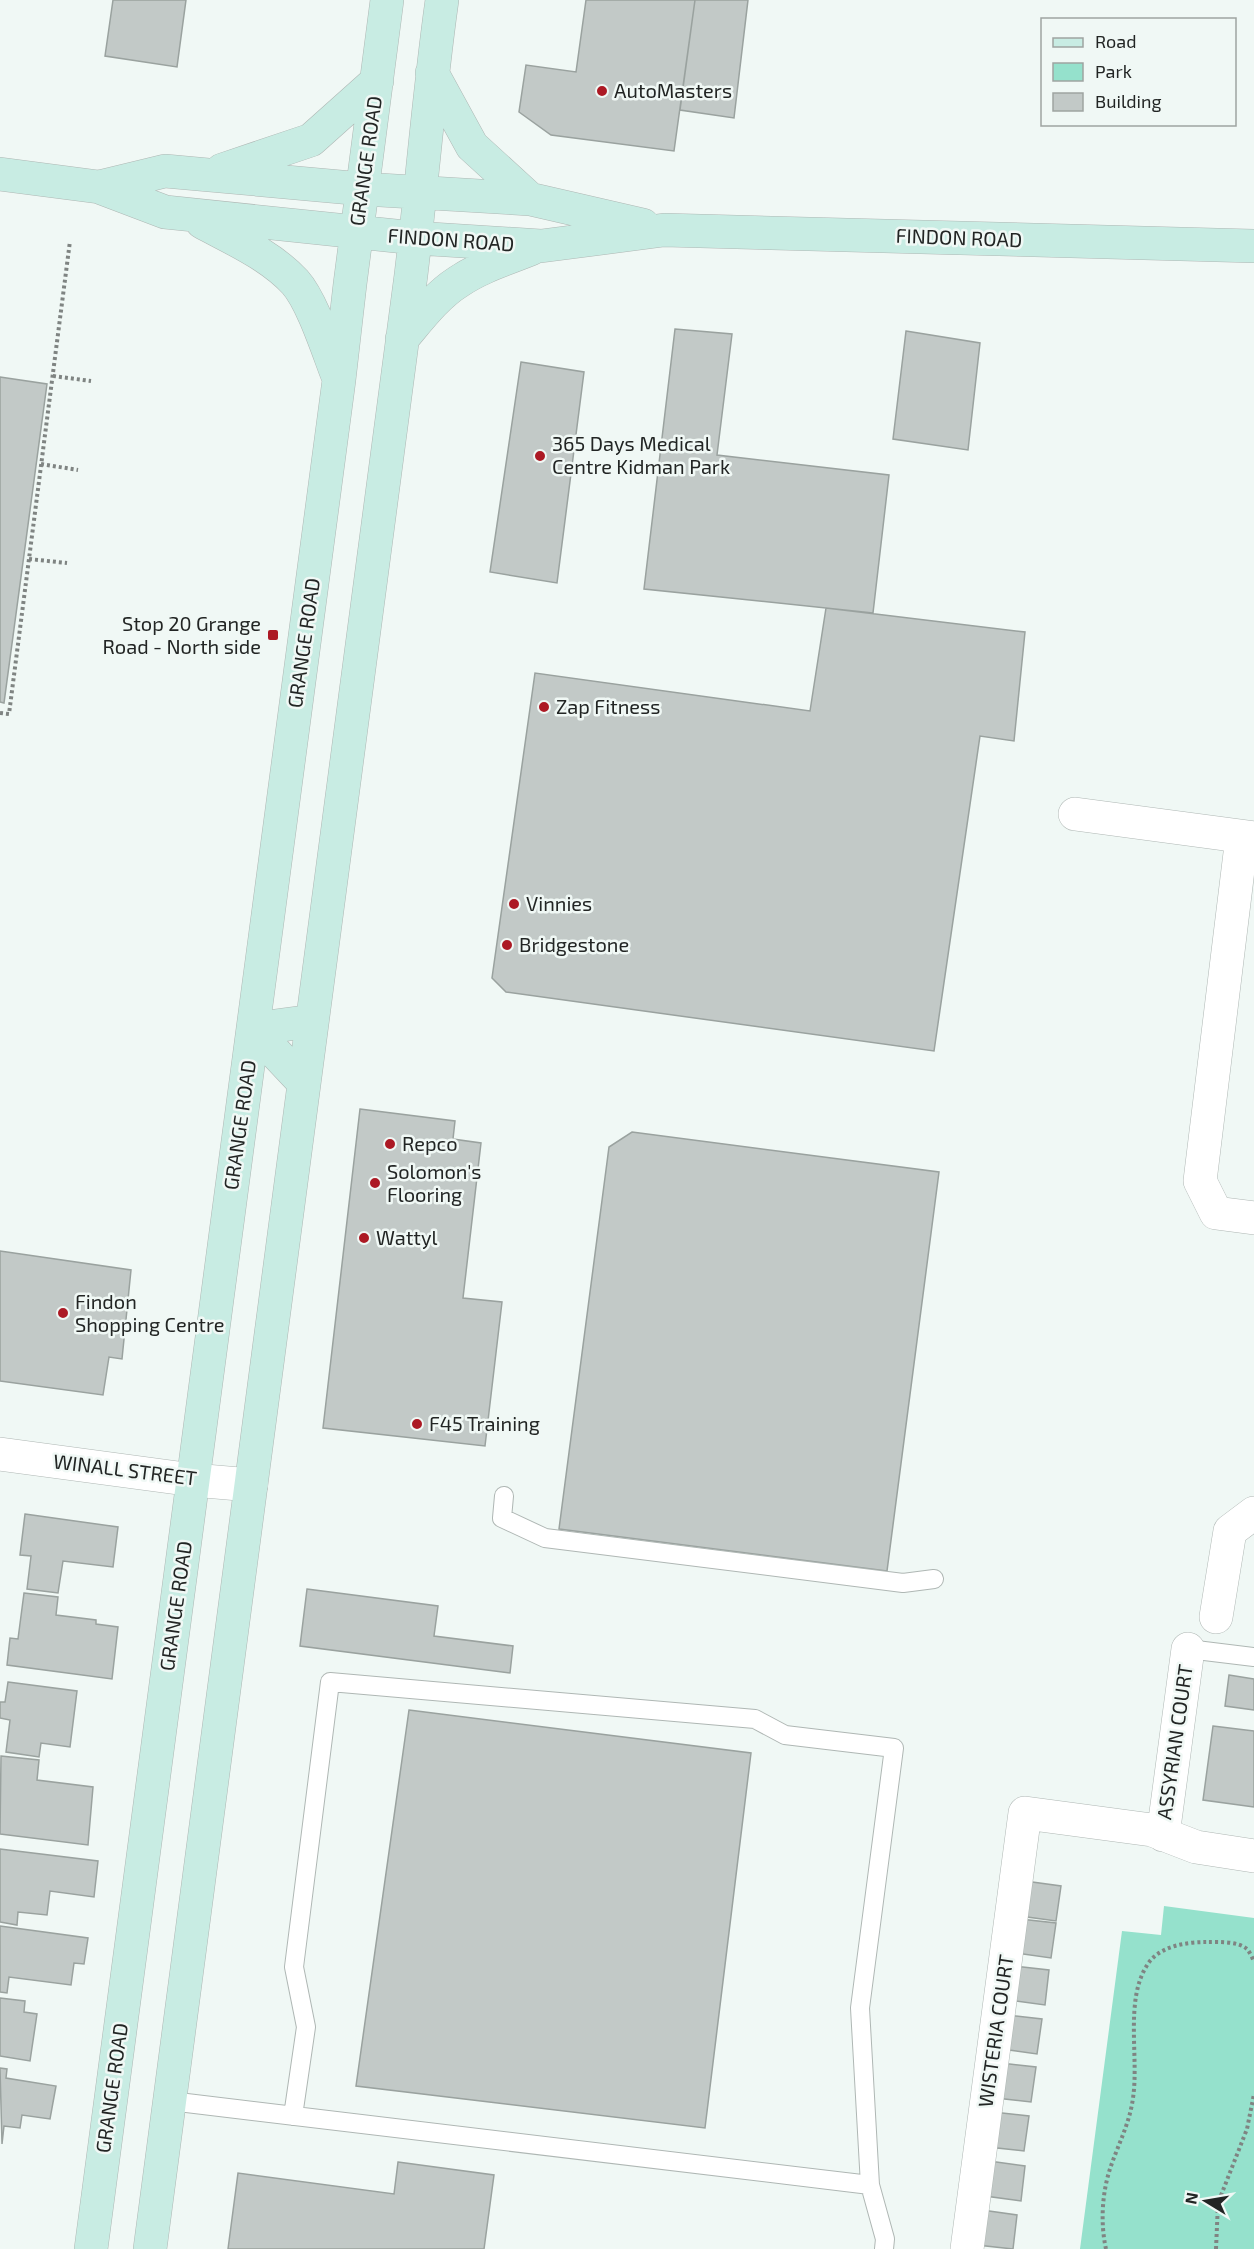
<svg xmlns="http://www.w3.org/2000/svg" width="1254" height="2249" font-family="'Exo 2',sans-serif">
	<style>
		.green { fill: #95e1cc }
		.building { fill: #c2c9c7; stroke: #9aa29f; stroke-width: 1.5 }
		.lines { fill: none; stroke-linecap: round; stroke-linejoin: round }
		.lane-casing { stroke: #afb7b4; stroke-width: 20 }
		.street-casing { stroke: #afb7b4; stroke-width: 34 }
		.secondary-casing { stroke: #afb7b4; stroke-width: 34 }
		.path { stroke: #7f8482; stroke-width: 4; stroke-dasharray: 3 3; stroke-linecap: butt }
		.lane { stroke: #fff; stroke-width: 18 }
		.street { stroke: #fff; stroke-width: 33 }
		.secondary { stroke: #c8ece3; stroke-width: 33 }
		.poi-dot { fill: #ac1924; stroke: #f0f8f5; stroke-width: 2 }
		.labels { text-anchor: middle; stroke-width: 5; stroke-linejoin: round; paint-order: stroke }
		.poi-label { font-size: 20px; fill: #222524; stroke: #f0f8f5; text-anchor: start }
		.street-label { font-size: 20px; fill: #222524; stroke: #f0f8f5 }
	</style>
	<rect width="100%" height="100%" fill="#f0f8f5"/>
	<path class="green" d="M1164,1906L1254,1918V2249H1080L1122,1931L1161,1935Z"/>
	<path class="building" d="M113,0H186L177,67L105,56Z
		M586,0H695L674,151L551,135L519,112L526,65L576,72Z
		M695,0H748L734,118L680,110Z
		M675,329L732,334L717,455L889,475L873,613L644,589Z
		M906,331L980,343L968,450L893,439Z
		M521,362L584,372L557,583L490,572Z
		M0,377L47,384L4,703L0,702Z
		M826,608L1025,632L1014,741L980,736L934,1051L506,992L492,978L535,673L810,711Z
		M360,1109L455,1121L453,1139L481,1143L463,1298L502,1302L485,1446L323,1428Z
		M632,1132L939,1172L887,1571L559,1529L609,1147Z
		M0,1251L131,1270L122,1359L109,1357L103,1395L0,1381Z
		M25,1514L118,1527L113,1567L63,1561L58,1593L27,1589L31,1556L20,1555Z
		M307,1589L438,1606L434,1636L513,1646L510,1673L300,1646Z
		M24,1593L58,1597L56,1615L96,1620V1624L118,1627L112,1679L7,1665L10,1638L18,1639Z
		M1229,1675L1254,1679V1710L1225,1706Z
		M8,1682L77,1691L70,1747L41,1743L39,1757L6,1752L10,1720L0,1718V1702H5Z
		M409,1710L751,1753L705,2128L356,2086Z
		M1213,1726L1254,1731V1807L1203,1800Z
		M1,1756L39,1760L37,1780L93,1787L88,1845L0,1834Z
		M0,1849L98,1861L94,1897L50,1891L47,1915L18,1912L17,1925L0,1922Z
		M1025,1881L1061,1886L1056,1921L1020,1916Z
		M1020,1919L1056,1923L1051,1958L1016,1953Z
		M0,1926L88,1938L84,1964L74,1963L71,1985L9,1977L7,1993L0,1992Z
		M1014,1966L1049,1970L1045,2005L1009,2000Z
		M0,1998L25,2001L24,2012L37,2014L30,2061L0,2056Z
		M1006,2015L1042,2019L1037,2054L1002,2049Z
		M1001,2063L1036,2067L1031,2102L996,2098Z
		M0,2068L7,2069L6,2078L56,2086L50,2119L22,2115L20,2128L4,2126L2,2144Z
		M993,2112L1029,2116L1024,2151L988,2147Z
		M989,2161L1025,2166L1021,2201L985,2196Z
		M398,2162L494,2175L484,2249H228L238,2173L394,2194Z
		M982,2210L1017,2215L1013,2249L977,2245Z"/>
	<g class="lines">
		<defs>
			<path id="lane" d="M504,1496L502,1518L545,1538L903,1583L934,1579
				M1188,1649L1254,1657
				M170,2101L870,2185L860,2008L894,1748L785,1735L755,1719L330,1682L294,1967L306,2027L293,2116
				M870,2185L885,2239L884,2249"/>
			<path id="street" d="M1075,814L1254,838
				M1242,837L1200,1181L1216,1213L1254,1218
				M0,1454L193,1480L251,1485
				M1216,1617L1230,1531L1254,1513
				M1163,1835L1188,1649
				M967,2249L1025,1813L1152,1830L1196,1847L1254,1856"/>
			<path id="secondary" d="M432,73L472,146L530,199
				M222,170L311,140L377,81
				M0,174L99,187L165,212L415,238L541,246L664,230L1254,246
				M99,187L165,171L363,189L530,199L643,225
				M202,222C233,239 270,255 295,282C312,301 327,348 337,374
				M402,339C419,319 436,296 458,282C480,267 506,259 531,249
				M253,1029L304,1083
				M253,1029L312,1021
				M91,2249L339,380L350,284L387,0
				M150,2249L411,275C422,184 429,92 442,0"/>
		</defs>
		<use href="#lane" class="lane-casing"/>
		<use href="#street" class="street-casing"/>
		<use href="#secondary" class="secondary-casing"/>
		<path class="path" d="M53,376L91,381
			M41,464L78,470
			M29,559L67,563
			M0,713L9,714L70,241
			M1106,2249C1100,2222 1102,2190 1112,2163C1120,2141 1130,2121 1133,2098C1139,2058 1125,2002 1146,1967C1157,1946 1186,1942 1207,1942C1218,1942 1238,1941 1247,1949C1250,1952 1252,1958 1254,1961
			M1216,2249L1218,2203L1247,2129L1254,2094"/>
		<use href="#lane" class="lane"/>
		<use href="#street" class="street"/>
		<use href="#secondary" class="secondary"/>
	</g>
	<g class="poi-dot">
		<circle cx="602" cy="91" r="6"/>
		<circle cx="540" cy="456" r="6"/>
		<rect x="267" y="629" width="12" height="12" rx="3"/>
		<circle cx="544" cy="707" r="6"/>
		<circle cx="514" cy="904" r="6"/>
		<circle cx="507" cy="945" r="6"/>
		<circle cx="390" cy="1144" r="6"/>
		<circle cx="375" cy="1183" r="6"/>
		<circle cx="364" cy="1238" r="6"/>
		<circle cx="63" cy="1313" r="6"/>
		<circle cx="417" cy="1424" r="6"/>
	</g>
	<g class="labels">
		<g class="poi-label">
			<text x="614" y="98">AutoMasters</text>
			<text x="552" y="451">365 Days Medical<tspan x="552" dy="23">Centre Kidman Park</tspan></text>
			<text x="261" y="631" text-anchor="end">Stop 20 Grange<tspan x="261" dy="23">Road - North side</tspan></text>
			<text x="556" y="714">Zap Fitness</text>
			<text x="526" y="911">Vinnies</text>
			<text x="519" y="952">Bridgestone</text>
			<text x="402" y="1151">Repco</text>
			<text x="387" y="1179">Solomon's<tspan x="387" dy="23">Flooring</tspan></text>
			<text x="376" y="1245">Wattyl</text>
			<text x="75" y="1309">Findon<tspan x="75" dy="23">Shopping Centre</tspan></text>
			<text x="429" y="1431">F45 Training</text>
		</g>
		<g class="street-label">
			<text transform="translate(366 161) rotate(-82)" y="7">GRANGE ROAD</text>
			<text transform="translate(959 238) rotate(2)" y="7">FINDON ROAD</text>
			<text transform="translate(451 240) rotate(4)" y="7">FINDON ROAD</text>
			<text transform="translate(304 643) rotate(-82)" y="7">GRANGE ROAD</text>
			<text transform="translate(240 1125) rotate(-82)" y="7">GRANGE ROAD</text>
			<text transform="translate(125 1470) rotate(7)" y="7">WINALL STREET</text>
			<text transform="translate(176 1606) rotate(-82)" y="7">GRANGE ROAD</text>
			<text transform="translate(1175 1742) rotate(-82)" y="7">ASSYRIAN COURT</text>
			<text transform="translate(996 2031) rotate(-82)" y="7">WISTERIA COURT</text>
			<text transform="translate(112 2088) rotate(-82)" y="7">GRANGE ROAD</text>
		</g>
	</g>
	<rect x="1041" y="18" width="195" height="108" fill="#f0f8f5" stroke="#9ea4a1" stroke-width="1.5"/>
	<rect x="1053" y="38" width="30" height="9" fill="#c8ece3" stroke="#9ea4a1" stroke-width="1.5"/>
	<text x="1095" y="48" font-size="18" fill="#222524">Road</text>
	<rect x="1053" y="63" width="30" height="18" fill="#95e1cc" stroke="#9ea4a1" stroke-width="1.5"/>
	<text x="1095" y="78" font-size="18" fill="#222524">Park</text>
	<rect x="1053" y="93" width="30" height="18" fill="#c2c9c7" stroke="#9ea4a1" stroke-width="1.5"/>
	<text x="1095" y="108" font-size="18" fill="#222524">Building</text>
	<g transform="translate(1206 2201) rotate(281)" stroke="#f0f8f5" stroke-width="4.5" paint-order="stroke">
	<path d="M0-4.5L10 22L0 15L-10 22Z" fill="#222524"/>
	<text y="-9" font-size="16" font-weight="bold" text-anchor="middle" fill="#222524">N</text>
	</g>
</svg>
